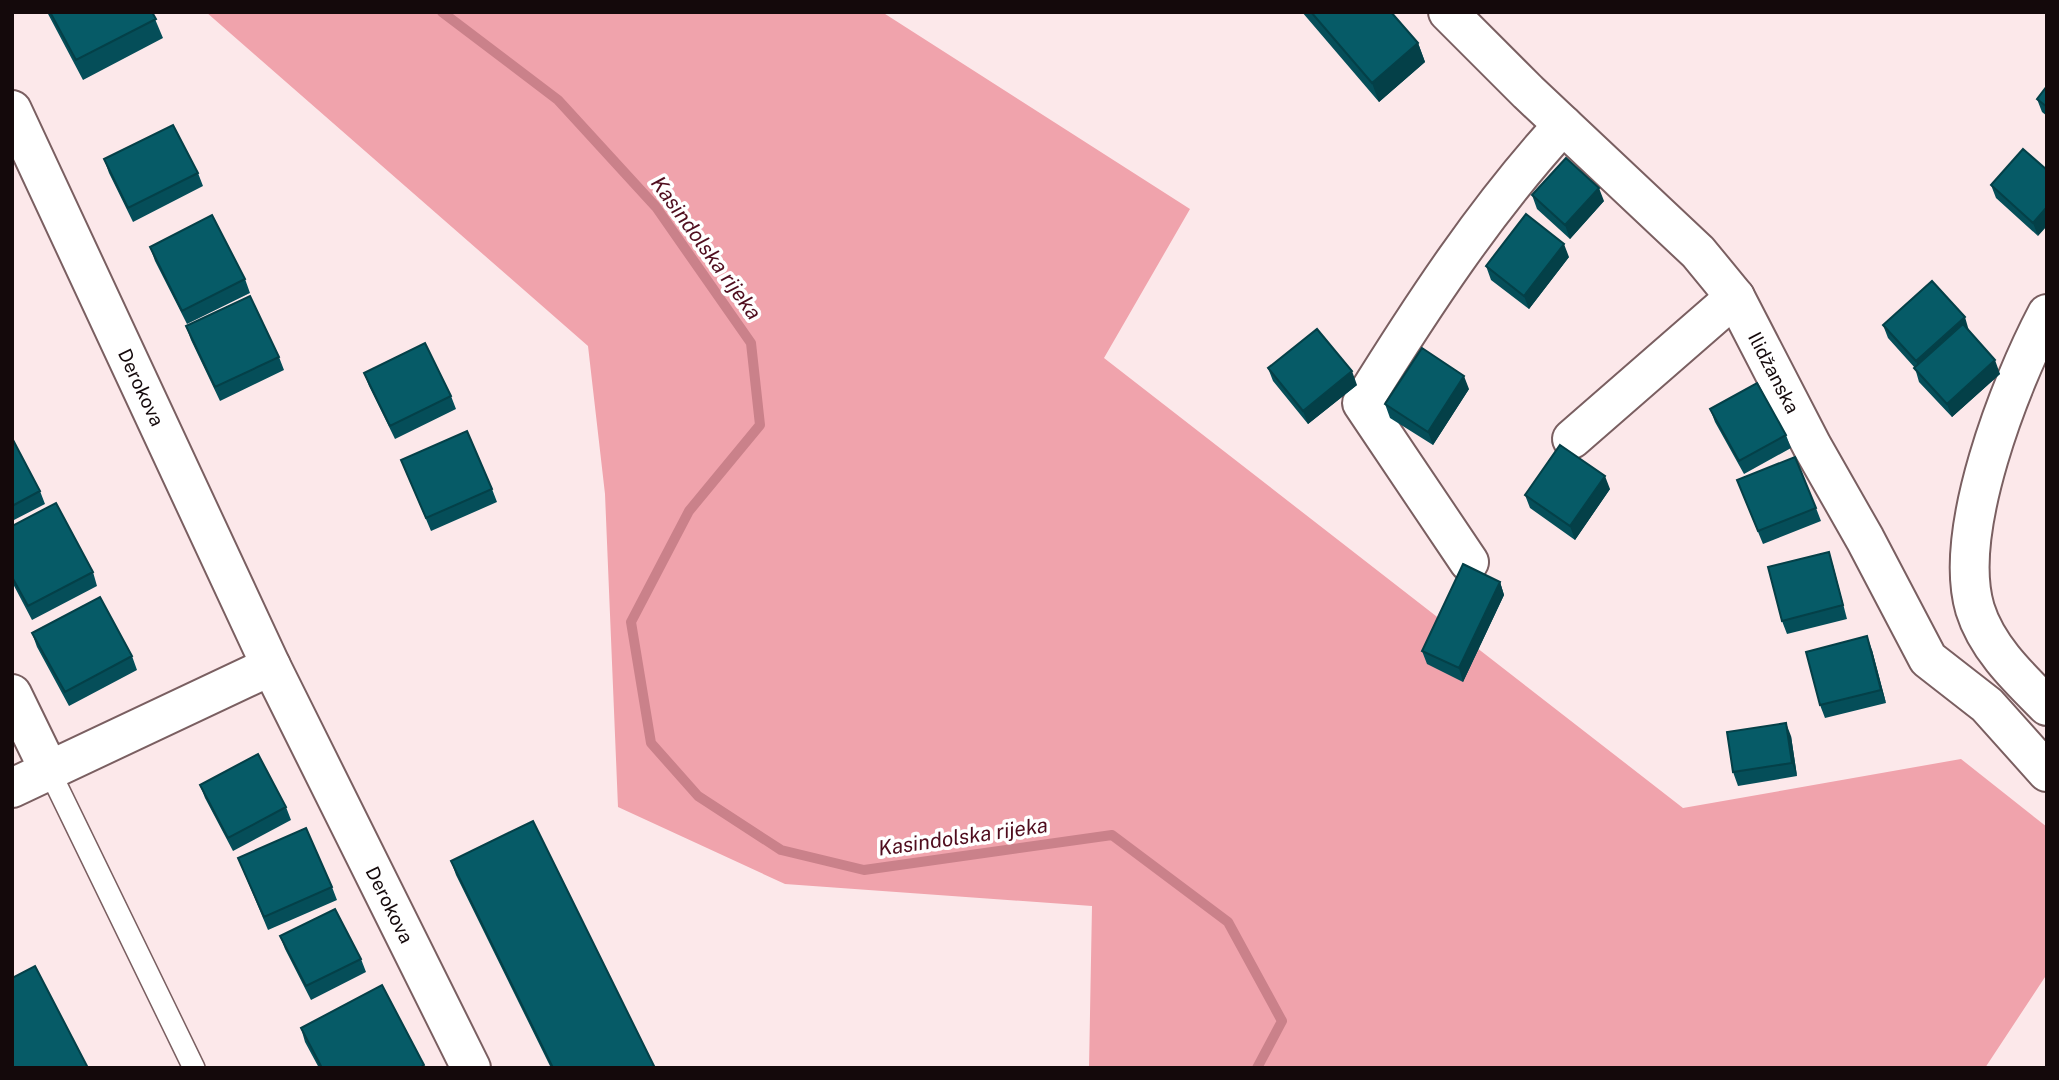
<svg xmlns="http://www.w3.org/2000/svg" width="2059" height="1080" font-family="'Public Sans',sans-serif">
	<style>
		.forest { fill: #f0a3ac }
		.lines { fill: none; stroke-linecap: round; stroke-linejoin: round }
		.stream { stroke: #ca818a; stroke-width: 10 }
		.lane-casing { stroke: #7a5f61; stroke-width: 24 }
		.street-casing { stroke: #7a5f61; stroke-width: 42 }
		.lane { stroke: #fff; stroke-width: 21 }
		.street { stroke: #fff; stroke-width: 38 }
		.wall { fill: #054e59 }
		.shaded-wall { fill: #044048 }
		.building { fill: #065b67; stroke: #044048; stroke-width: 2 }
		.labels { text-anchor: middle; stroke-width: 7; stroke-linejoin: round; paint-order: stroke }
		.street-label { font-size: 19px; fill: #14090b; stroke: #fff }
		.water-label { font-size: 21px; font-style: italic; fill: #500d1e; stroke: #fff }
	</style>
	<rect width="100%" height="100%" fill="#fce8ea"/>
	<path class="forest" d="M206,12H882L1190,209L1104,358L1683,808L1961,759L2047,827V974L1985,1068H1089L1092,906L785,884L618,807L605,494L588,346Z"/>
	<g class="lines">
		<path class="stream" d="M442,12L558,100L656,207L751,343L760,425L689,511L631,622L651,743L698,796L781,850L864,870L1112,835L1228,922L1282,1021L1257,1068"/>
		<defs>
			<path id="lane" d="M49,770L194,1068"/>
			<g id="street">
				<path id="s1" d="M1448,12L1528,92L1698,252L1735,297L1812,446L1865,539L1928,659L1987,705L2047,772"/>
				<path id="s2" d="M12,110L271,666L471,1068"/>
				<path d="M2047,314C2010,384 1952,532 1975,609C1987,648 2019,678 2047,706"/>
				<path d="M1572,439L1735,297"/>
				<path d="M1469,562L1362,403C1423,305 1485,210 1563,125"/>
				<path d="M12,694L49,770"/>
				<path d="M12,788L271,666"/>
			</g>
		</defs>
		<use href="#lane" class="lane-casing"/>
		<use href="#street" class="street-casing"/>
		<use href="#lane" class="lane"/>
		<use href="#street" class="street"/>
	</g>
	<path class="wall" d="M47,12H152L163,38L83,80Z
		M1302,12H1391L1418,43L1425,62L1379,102Z
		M2047,86V116L2042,112L2037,99Z
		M2023,149L2038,236L1996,198L1991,185Z
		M104,159L198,173L203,186L133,222L109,173Z
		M1532,195L1604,201L1570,239L1537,209Z
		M150,247L245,279L250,293L187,324L155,261Z
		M1569,257L1529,309L1491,280L1486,266Z
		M1883,325L1969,331L2000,374L1952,417L1919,382L1915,368L1888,338Z
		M186,326L279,357L284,370L220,401L191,340Z
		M1268,368L1357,385L1308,424L1273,381Z
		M364,373L451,396L456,409L395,439L369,386Z
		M1469,389L1433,445L1390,418L1385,404Z
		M1710,409L1786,435L1791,448L1744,474L1715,422Z
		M12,438L40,491L45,504L12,521Z
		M401,460L492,489L497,502L431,531Z
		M1610,489L1575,540L1530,508L1525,495Z
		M1742,493L1816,508L1821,521L1763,544Z
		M12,526L93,572L97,586L32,620L12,582Z
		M1833,565L1847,619L1787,634L1782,621Z
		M1500,582L1504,595L1463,682L1427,664L1422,651Z
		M32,633L132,656L137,670L69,706L37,647Z
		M1872,650L1886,703L1825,718L1820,705Z
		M1791,736L1797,776L1738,786L1733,772Z
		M200,785L286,807L291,820L233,851L205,798Z
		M238,858L332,887L337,900L268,930Z
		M451,861L655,1068H551L456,875Z
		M280,936L361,959L366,972L311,1000L285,949Z
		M382,985L425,1068H319L305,1042L301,1028Z"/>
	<path class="shaded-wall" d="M1418,43L1425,62L1379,102L1372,83Z
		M1599,188L1604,201L1570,239L1565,225Z
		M2047,207V226L2038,236L2033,223Z
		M1564,244L1569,257L1529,309L1524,296Z
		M1965,317L1969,331L1921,375L1916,361Z
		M1995,360L2000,374L1952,417L1947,404Z
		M1352,371L1357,385L1308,424L1303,411Z
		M1464,376L1469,389L1433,445L1428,432Z
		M1605,476L1610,489L1575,540L1570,526Z
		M1500,582L1504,595L1463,682L1459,668Z
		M1867,636L1872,650L1886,703L1881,690Z
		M1786,723L1791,736L1797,776L1792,763Z"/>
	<path class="building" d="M50,12H152L156,19L76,60Z
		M1311,12H1391L1418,43L1372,83Z
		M2047,86V107L2037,99Z
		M173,125L198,173L128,208L104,159Z
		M2023,149L2047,170V207L2033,223L1991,185Z
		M1566,158L1599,188L1565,225L1532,195Z
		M1526,214L1564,244L1524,296L1486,266Z
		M212,215L245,279L182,311L150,247Z
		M1932,281L1965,317L1916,361L1883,325Z
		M250,296L279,357L215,387L186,326Z
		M1963,324L1995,360L1947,404L1914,368Z
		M1317,329L1352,371L1303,411L1268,368Z
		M425,343L451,396L390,426L364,373Z
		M1422,348L1464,376L1428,432L1385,404Z
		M1757,383L1786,435L1739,461L1710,409Z
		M467,431L492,489L426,518L401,460Z
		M12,438L40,491L12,506Z
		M1560,445L1605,476L1570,526L1525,495Z
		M1795,457L1816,508L1758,531L1737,480Z
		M56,503L93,572L28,606L12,577V526Z
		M1829,552L1843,605L1782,621L1768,567Z
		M1463,564L1500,582L1459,668L1422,651Z
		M100,597L132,656L65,692L32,633Z
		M1867,636L1881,690L1820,705L1806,652Z
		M1786,723L1792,763L1733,772L1727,732Z
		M258,754L286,807L228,838L200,785Z
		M533,821L655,1068H553L451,861Z
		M306,828L332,887L264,917L238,858Z
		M335,909L361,959L306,986L280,936Z
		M35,966L88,1068H12V978Z
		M382,985L424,1065L420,1068H322L301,1028Z"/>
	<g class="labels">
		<g class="street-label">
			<text dy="7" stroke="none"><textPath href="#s1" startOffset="490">Ilidžanska</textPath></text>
			<text dy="7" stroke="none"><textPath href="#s2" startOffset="306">Derokova</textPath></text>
			<text dy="7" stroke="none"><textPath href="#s2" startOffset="880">Derokova</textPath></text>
		</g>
		<g class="water-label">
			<text transform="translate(706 248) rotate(54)" y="7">Kasindolska rijeka</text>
			<text transform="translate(963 837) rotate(-8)" y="7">Kasindolska rijeka</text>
		</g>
	</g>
	<rect width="2059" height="1080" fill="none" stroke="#14090b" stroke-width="28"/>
</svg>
